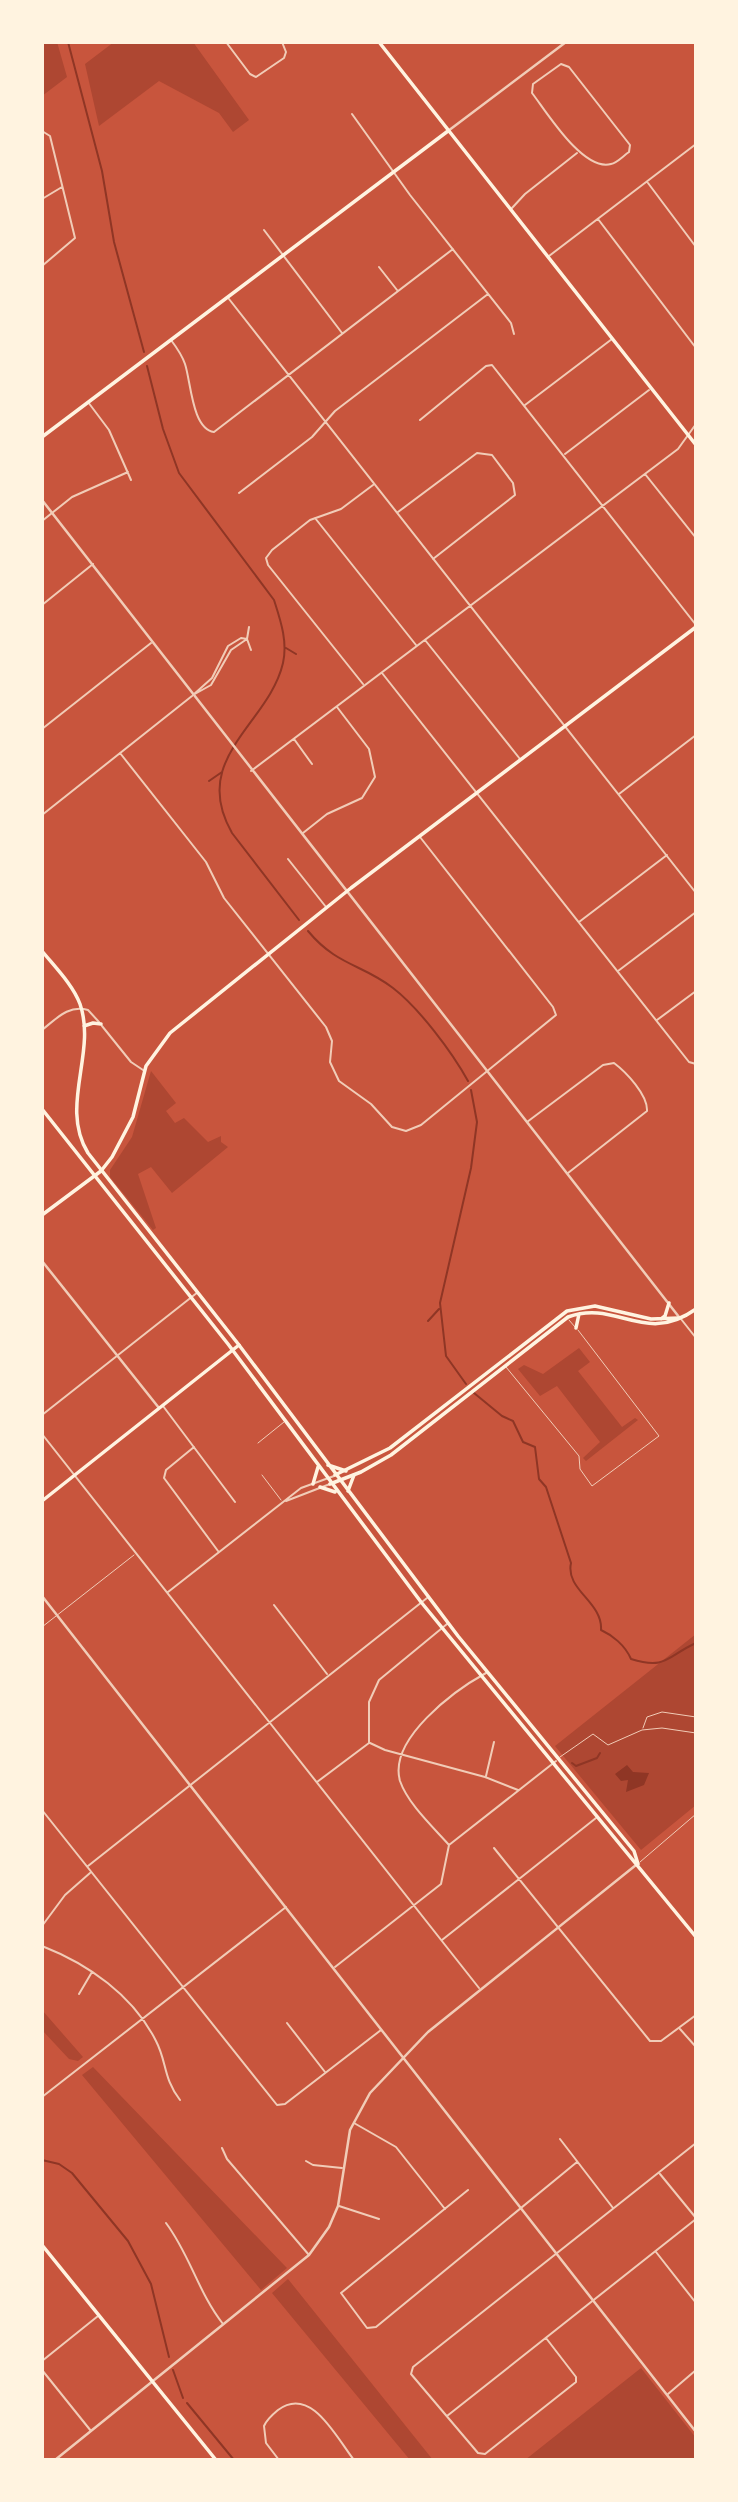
<svg xmlns="http://www.w3.org/2000/svg" width="738" height="2502" font-family="Poppins,sans-serif">
	<style>
		.green { fill: #ae4732 }
		.water { fill: #8f3625 }
		.lines { fill: none; stroke-linecap: round; stroke-linejoin: round }
		.stream { stroke: #8f3625; stroke-width: 2 }
		.service { stroke: #f1ccb7; stroke-width: 1 }
		.minor { stroke: #f1ccb7; stroke-width: 2 }
		.tertiary { stroke: #f1ccb7; stroke-width: 2.5 }
		.secondary { stroke: #fff3e0; stroke-width: 3.5 }
		.primary { stroke: #fff3e0; stroke-width: 3.5 }
	</style>
	<rect width="100%" height="100%" fill="#c8553d"/>
	<path class="green" d="M42,42H57L67,77L42,96Z
		M114,42H193L249,120L233,132L219,113L159,81L99,126L85,64Z
		M151,1071L176,1103L166,1111L175,1123L184,1118L208,1142L221,1136V1142L228,1147L172,1193L151,1167L138,1174L156,1228L153,1230L110,1177V1170L132,1137Z
		M579,1348L590,1362L578,1371L622,1427L635,1418L638,1420L586,1461L583,1458L600,1442L557,1386L540,1396L518,1369L524,1365L543,1374Z
		M696,1634V1805L641,1850L555,1746Z
		M42,2010L83,2057L78,2061L69,2059L42,2030Z
		M93,2067L285,2266L287,2268L261,2290L82,2075Z
		M288,2279L433,2460H410L272,2293Z
		M641,2368L696,2438V2460H525Z"/>
	<path class="water" d="M627,1765L633,1772L649,1773L644,1785L626,1792L628,1780L621,1781L615,1774Z"/>
	<g class="lines">
		<path class="stream" d="M68,42L102,171L114,242L144,352
			M147,366L163,429L179,473L274,600C280,619 288,641 283,663C269,724 189,758 232,833L299,920
			M286,648L296,654
			M209,781L222,772
			M308,931C337,966 362,964 393,988C419,1008 452,1052 468,1081
			M428,1321L439,1309
			M466,1384L446,1356L440,1303L471,1168L477,1122L471,1090
			M474,1393L502,1416L513,1421L523,1442L535,1447L539,1479L546,1487L571,1563C565,1590 603,1602 601,1630C612,1635 625,1645 631,1659C667,1670 667,1656 696,1643
			M572,1763L576,1766L597,1758L600,1753
			M42,2160L59,2164L72,2173L128,2241L151,2284L169,2357
			M173,2370L183,2398
			M187,2403L234,2460"/>
		<path class="service" d="M569,1320L575,1327
			M506,1367L579,1456L580,1469L592,1486L659,1436L578,1330
			M258,1443L284,1422
			M262,1475L281,1500
			M42,1627L134,1555
			M643,1728L647,1717L662,1712L696,1717
			M560,1757L593,1734L608,1745L642,1730L662,1728L696,1733
			M640,1862L696,1814"/>
		<path class="minor" d="M226,42L250,74L256,77L284,58L286,52L282,42
			M561,64L569,67L630,145L629,152C623,156 617,163 611,164C583,172 546,111 532,93L533,84Z
			M352,114L410,195L511,323L514,334
			M42,131L50,136L75,238L42,266
			M648,183L696,247
			M42,199L62,187
			M512,208L525,194L577,153
			M598,219L696,348
			M264,230L342,333
			M549,256L696,144
			M379,267L397,290
			M229,299L696,893
			M171,340C177,348 182,355 185,364C191,382 192,429 214,432L453,249
			M88,402L109,430L131,480
			M525,405L612,339
			M420,420L486,366L492,365L696,625
			M565,454L649,390
			M645,474L696,538
			M239,493L312,437L335,411L488,294
			M398,512L477,453L492,455L513,483L515,495L433,559
			M315,518L416,645
			M42,521L72,497L128,472
			M42,605L93,564
			M249,627L247,639L251,650
			M241,638L247,639L231,650L211,685L193,695L212,678L228,646Z
			M425,640L520,759
			M382,673L689,1062L696,1064
			M363,684L268,565L266,558L272,550L310,520L341,509L373,485
			M42,729L151,643
			M294,739L312,764
			M120,753L206,862L224,898L326,1027L332,1041L330,1062L339,1081L371,1104L392,1127L406,1131L421,1125L556,1015L553,1007L420,837
			M251,771L678,449L696,424
			M619,794L696,735
			M42,815L192,696
			M303,833L327,814L362,798L375,777L369,749L337,707
			M288,859L326,907
			M579,922L667,855
			M618,971L696,912
			M657,1020L696,991
			M102,1026L131,1062L143,1070
			M42,1030C56,1019 69,1004 88,1010L99,1022
			M527,1122L603,1065L614,1063C626,1072 648,1095 647,1111L568,1173
			M681,1319L696,1338
			M163,1406L235,1502
			M42,1415L198,1292
			M42,1434L479,1988
			M194,1447L166,1470L164,1478L218,1551
			M286,1501L330,1484
			M168,1592L301,1488L334,1476
			M274,1605L327,1674
			M370,1743L385,1750L485,1777L518,1790
			M486,1776L494,1742
			M317,1782L369,1743V1702L379,1680L447,1624
			M42,1810L277,2105L285,2104L381,2030
			M449,1845C433,1827 408,1804 400,1781C388,1739 455,1690 486,1673
			M494,1848L650,2041H661L696,2015
			M88,1866L427,1598
			M42,1926L65,1895L90,1873
			M442,1940L596,1818
			M42,1946C88,1964 133,1995 156,2041C167,2062 163,2078 180,2100
			M335,1967L441,1884L449,1845L556,1761
			M79,1994L92,1972
			M287,2023L325,2072
			M680,2029L696,2047
			M42,2097L286,1907
			M354,2123L396,2147L445,2209
			M560,2139L613,2208
			M222,2148L227,2159L309,2255
			M306,2161L313,2165L342,2168
			M660,2174L696,2218
			M468,2190L341,2293L367,2328L376,2327L577,2162
			M339,2206L379,2219
			M166,2223C190,2255 198,2292 223,2324
			M656,2252L696,2303
			M546,2338L576,2377V2382L485,2454L478,2453L411,2374L413,2367L696,2143
			M42,2361L98,2316
			M42,2370L91,2431
			M668,2394L696,2370
			M447,2416L696,2219
			M279,2460L266,2443L264,2426C267,2419 272,2415 278,2410C311,2385 336,2437 354,2460"/>
		<path class="tertiary" d="M448,131L566,42
			M42,500L679,1317
			M42,1261L159,1408
			M42,1596L696,2432
			M55,2460L309,2255L329,2227L338,2206L350,2130L370,2093L428,2032L636,1865"/>
		<path class="secondary" d="M379,42L696,445
			M42,437L448,131
			M42,1215L101,1171L112,1157L133,1117L146,1066L170,1033L351,888L696,627
			M661,1319L665,1316L669,1303
			M576,1328L579,1314
			M335,1475L390,1448L567,1311L595,1306L651,1319L679,1318
			M330,1484L361,1472L391,1455L568,1317C617,1299 644,1346 696,1309
			M42,1501L239,1345
			M42,2245L216,2460"/>
		<path class="primary" d="M42,951C55,967 73,985 80,1004C97,1053 59,1106 88,1153L239,1345L458,1636L634,1851L638,1864
			M84,1026L93,1023L101,1024
			M42,1109L228,1344L421,1602L696,1937
			M328,1465L346,1471
			M313,1484L318,1467
			M320,1487L335,1492
			M348,1491L354,1475"/>
	</g>
	<rect width="738" height="2502" fill="none" stroke="#fff3e0" stroke-width="88"/>
</svg>
